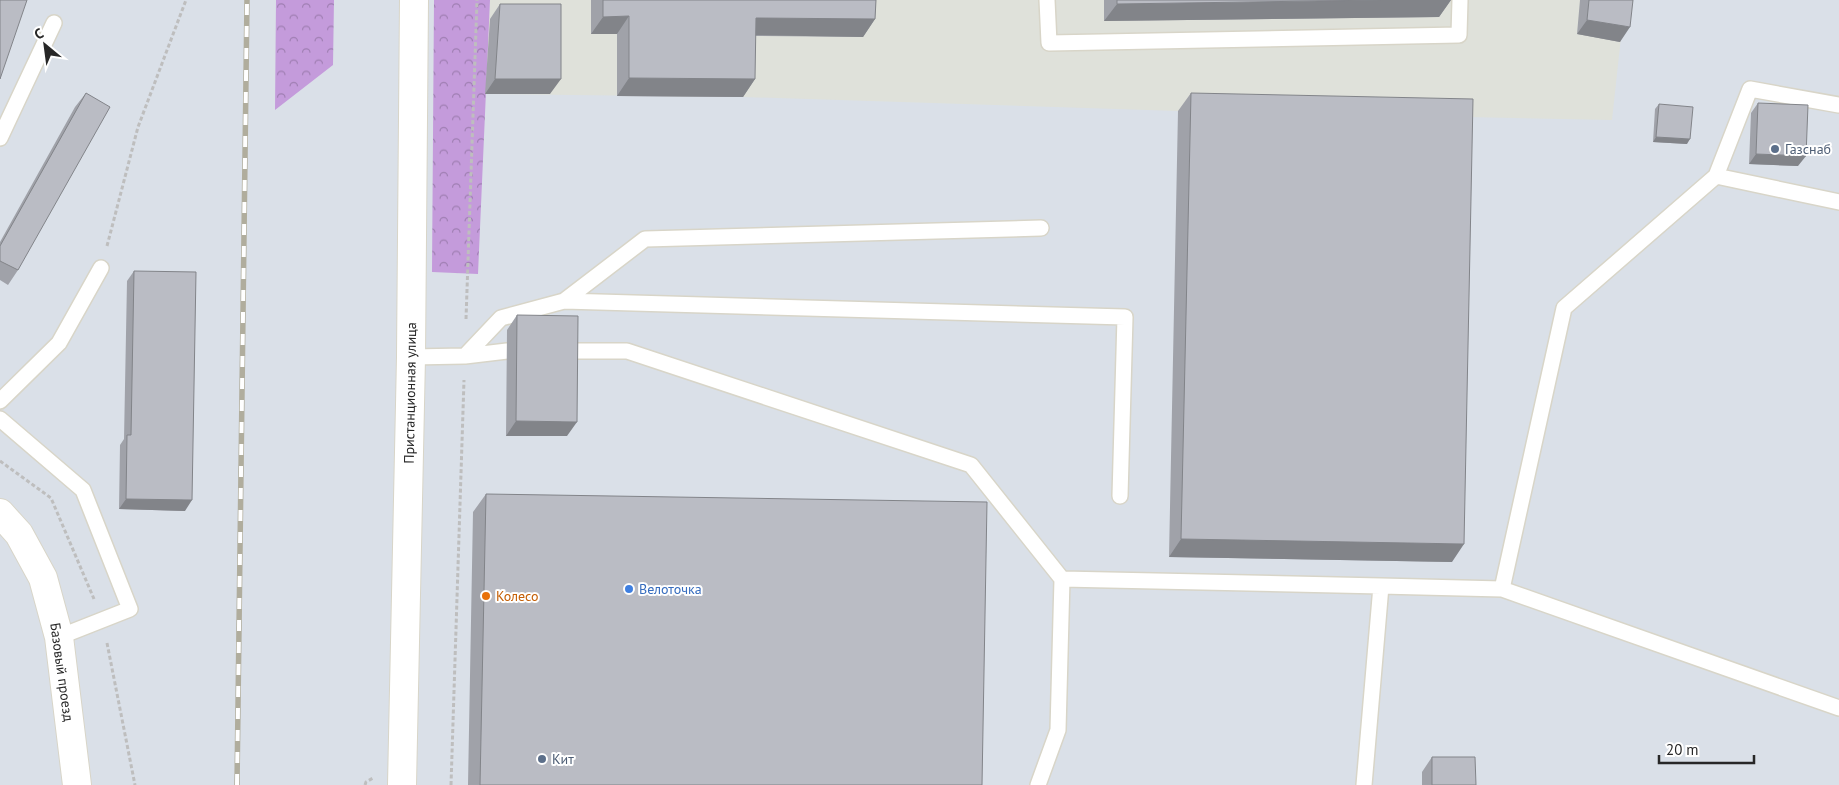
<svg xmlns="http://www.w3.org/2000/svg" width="1839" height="785" font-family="'PT Sans',sans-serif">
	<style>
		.industrial { fill: #dfe1da }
		.forest { fill: url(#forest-crowns) }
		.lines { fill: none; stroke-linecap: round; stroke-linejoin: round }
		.service-casing { stroke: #d8d5c8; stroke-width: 18 }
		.minor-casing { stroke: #d8d5c8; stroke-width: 30 }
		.tertiary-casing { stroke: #d8d5c8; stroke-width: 30 }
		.path { stroke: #bebebe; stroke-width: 3; stroke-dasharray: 4 2.5; stroke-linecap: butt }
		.service { stroke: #fff; stroke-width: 15 }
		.minor { stroke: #fff; stroke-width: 28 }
		.tertiary { stroke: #fff; stroke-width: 28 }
		.rail-casing { stroke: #b0ad9d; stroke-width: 5.5 }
		.rail { stroke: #fff; stroke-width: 4; stroke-dasharray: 11; stroke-linecap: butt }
		.wall { fill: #a0a2a9 }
		.shaded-wall { fill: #828489 }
		.building { fill: #babcc4; stroke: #828489 }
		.service-dot { fill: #5c6f8a; stroke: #fff; stroke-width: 2 }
		.shop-dot { fill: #3f7fe0; stroke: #fff; stroke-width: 2 }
		.food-dot { fill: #e8710a; stroke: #fff; stroke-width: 2 }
		.labels { text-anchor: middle; stroke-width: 4; stroke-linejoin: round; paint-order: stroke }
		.service-label { font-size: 14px; fill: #4e5e75; stroke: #fff; text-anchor: start }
		.street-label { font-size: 14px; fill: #272727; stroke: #fff }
		.shop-label { font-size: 14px; fill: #366cbe; stroke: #fff; text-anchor: start }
		.food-label { font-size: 14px; fill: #c56008; stroke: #fff; text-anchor: start }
	</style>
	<defs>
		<pattern id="forest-crowns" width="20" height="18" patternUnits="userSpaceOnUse" patternTransform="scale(1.25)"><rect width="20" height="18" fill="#c49bdb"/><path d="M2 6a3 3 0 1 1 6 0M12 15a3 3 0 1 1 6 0" fill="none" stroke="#9f7eb2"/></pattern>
	</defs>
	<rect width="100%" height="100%" fill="#dae0e8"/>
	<path class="industrial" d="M490,0H1625L1612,120L1178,111L743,97L485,94Z"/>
	<path class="forest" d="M276,0H334L333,65L275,110Z
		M434,0H490L478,274L432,272Z"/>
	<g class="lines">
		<defs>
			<path id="service" d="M1047,0L1049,43L1459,35L1460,0
				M0,138L54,23
				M1716,176L1750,89L1839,105
				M564,301L645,239L1041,228
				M560,351H627L971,465L1062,579L1381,586L1364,785
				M465,356L501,318L564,301L1125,317L1120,496
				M411,357L465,356L507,351H527
				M0,401L59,343L101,268
				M0,419L83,490L130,609L59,637
				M1381,586L1502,589L1839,708
				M1502,589L1564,308L1716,176L1839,202
				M1038,785L1058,730L1062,579"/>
			<path id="minor" d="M402,785L411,357L414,0"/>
			<path id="tertiary" d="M0,513L19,534L43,578L59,637L77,785"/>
		</defs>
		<use href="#service" class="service-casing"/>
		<use href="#minor" class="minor-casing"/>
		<use href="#tertiary" class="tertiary-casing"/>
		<path class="path" d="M107,246L138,127L186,0
			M466,319L477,0
			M0,461L51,498L94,599
			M107,643L135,785
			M365,785L366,782L373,778
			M451,785L464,380"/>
		<use href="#service" class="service"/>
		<use href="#minor" class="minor"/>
		<use href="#tertiary" class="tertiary"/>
		<defs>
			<path id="rail" d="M237,785L247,0"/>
		</defs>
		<use href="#rail" class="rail-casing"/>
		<use href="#rail" class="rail"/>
	</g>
	<path class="wall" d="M591,0H876L875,19L863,37L755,36V79L743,97L617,96V34H591Z
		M1104,0H1451L1439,17L1104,21Z
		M1580,0H1633L1620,42L1577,34Z
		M500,4L550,94H485L490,19Z
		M86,93L18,270L8,285L0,280V242L75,107Z
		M1191,93L1452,562L1169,557L1178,111Z
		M1758,103L1798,166L1749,164L1751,113Z
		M1659,104L1687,144L1653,142L1655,109Z
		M134,271L185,511L119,509L120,445L124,439L127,281Z
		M517,315L567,436H506L507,330Z
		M486,494L982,785H468L473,512Z
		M1432,757L1476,785H1422V772Z"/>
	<path class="shaded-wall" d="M1381,0H1451L1439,17L1104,21L1117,4Z
		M629,16L617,34H591L603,17Z
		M756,18L875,19L863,37L743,35Z
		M1587,20L1630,27L1620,42L1577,34Z
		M629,78L755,79L743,97L617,96Z
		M495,79H561L550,94H485Z
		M1656,137L1690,139L1687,144L1653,142Z
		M1756,154L1806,156L1798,166L1749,164Z
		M516,421L577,422L567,436H506Z
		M126,499L192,500L185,511L119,509Z
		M1181,539L1464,544L1452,562L1169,557Z"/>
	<path class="building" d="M0,0H27L0,79Z
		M603,0H876L875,19L756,18L755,79L629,78V16L603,17Z
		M1117,0H1381L1117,4Z
		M1589,0H1633L1630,27L1587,20Z
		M500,4H561V79H495Z
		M86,93L110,107L18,270L0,261V246Z
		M1191,93L1473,99L1464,544L1181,539Z
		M1758,103L1808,105L1806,156L1756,154Z
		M1659,104L1693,107L1690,139L1656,137Z
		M134,271L196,272L192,500L126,499L127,435H131Z
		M517,315L578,316L577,422L516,421Z
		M486,494L987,502L982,785H480Z
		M1432,757H1475L1476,785H1432Z"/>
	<g class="service-dot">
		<circle cx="1775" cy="149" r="5"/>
		<circle cx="542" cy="759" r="5"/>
	</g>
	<circle class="shop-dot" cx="629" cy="589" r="5"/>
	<circle class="food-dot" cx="486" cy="596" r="5"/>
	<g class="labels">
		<g class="service-label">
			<text x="1785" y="154">Газснаб</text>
			<text x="552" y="764">Кит</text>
		</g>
		<g class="street-label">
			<text transform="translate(410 393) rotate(-89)" y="5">Пристанционная улица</text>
			<text transform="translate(62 672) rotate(82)" y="5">Базовый проезд</text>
		</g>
		<g class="shop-label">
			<text x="639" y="594">Велоточка</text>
		</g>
		<g class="food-label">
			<text x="496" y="601">Колесо</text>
		</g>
	</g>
	<g transform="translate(45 45) rotate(331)" stroke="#ffffff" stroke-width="4" paint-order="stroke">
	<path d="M0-4L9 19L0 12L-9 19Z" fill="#272727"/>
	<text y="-8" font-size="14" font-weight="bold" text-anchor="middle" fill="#272727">С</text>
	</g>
	<path d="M1659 755v8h95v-8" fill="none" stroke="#272727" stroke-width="2.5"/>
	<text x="1666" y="755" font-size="15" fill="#272727" stroke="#ffffff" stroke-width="4" paint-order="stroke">20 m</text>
</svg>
